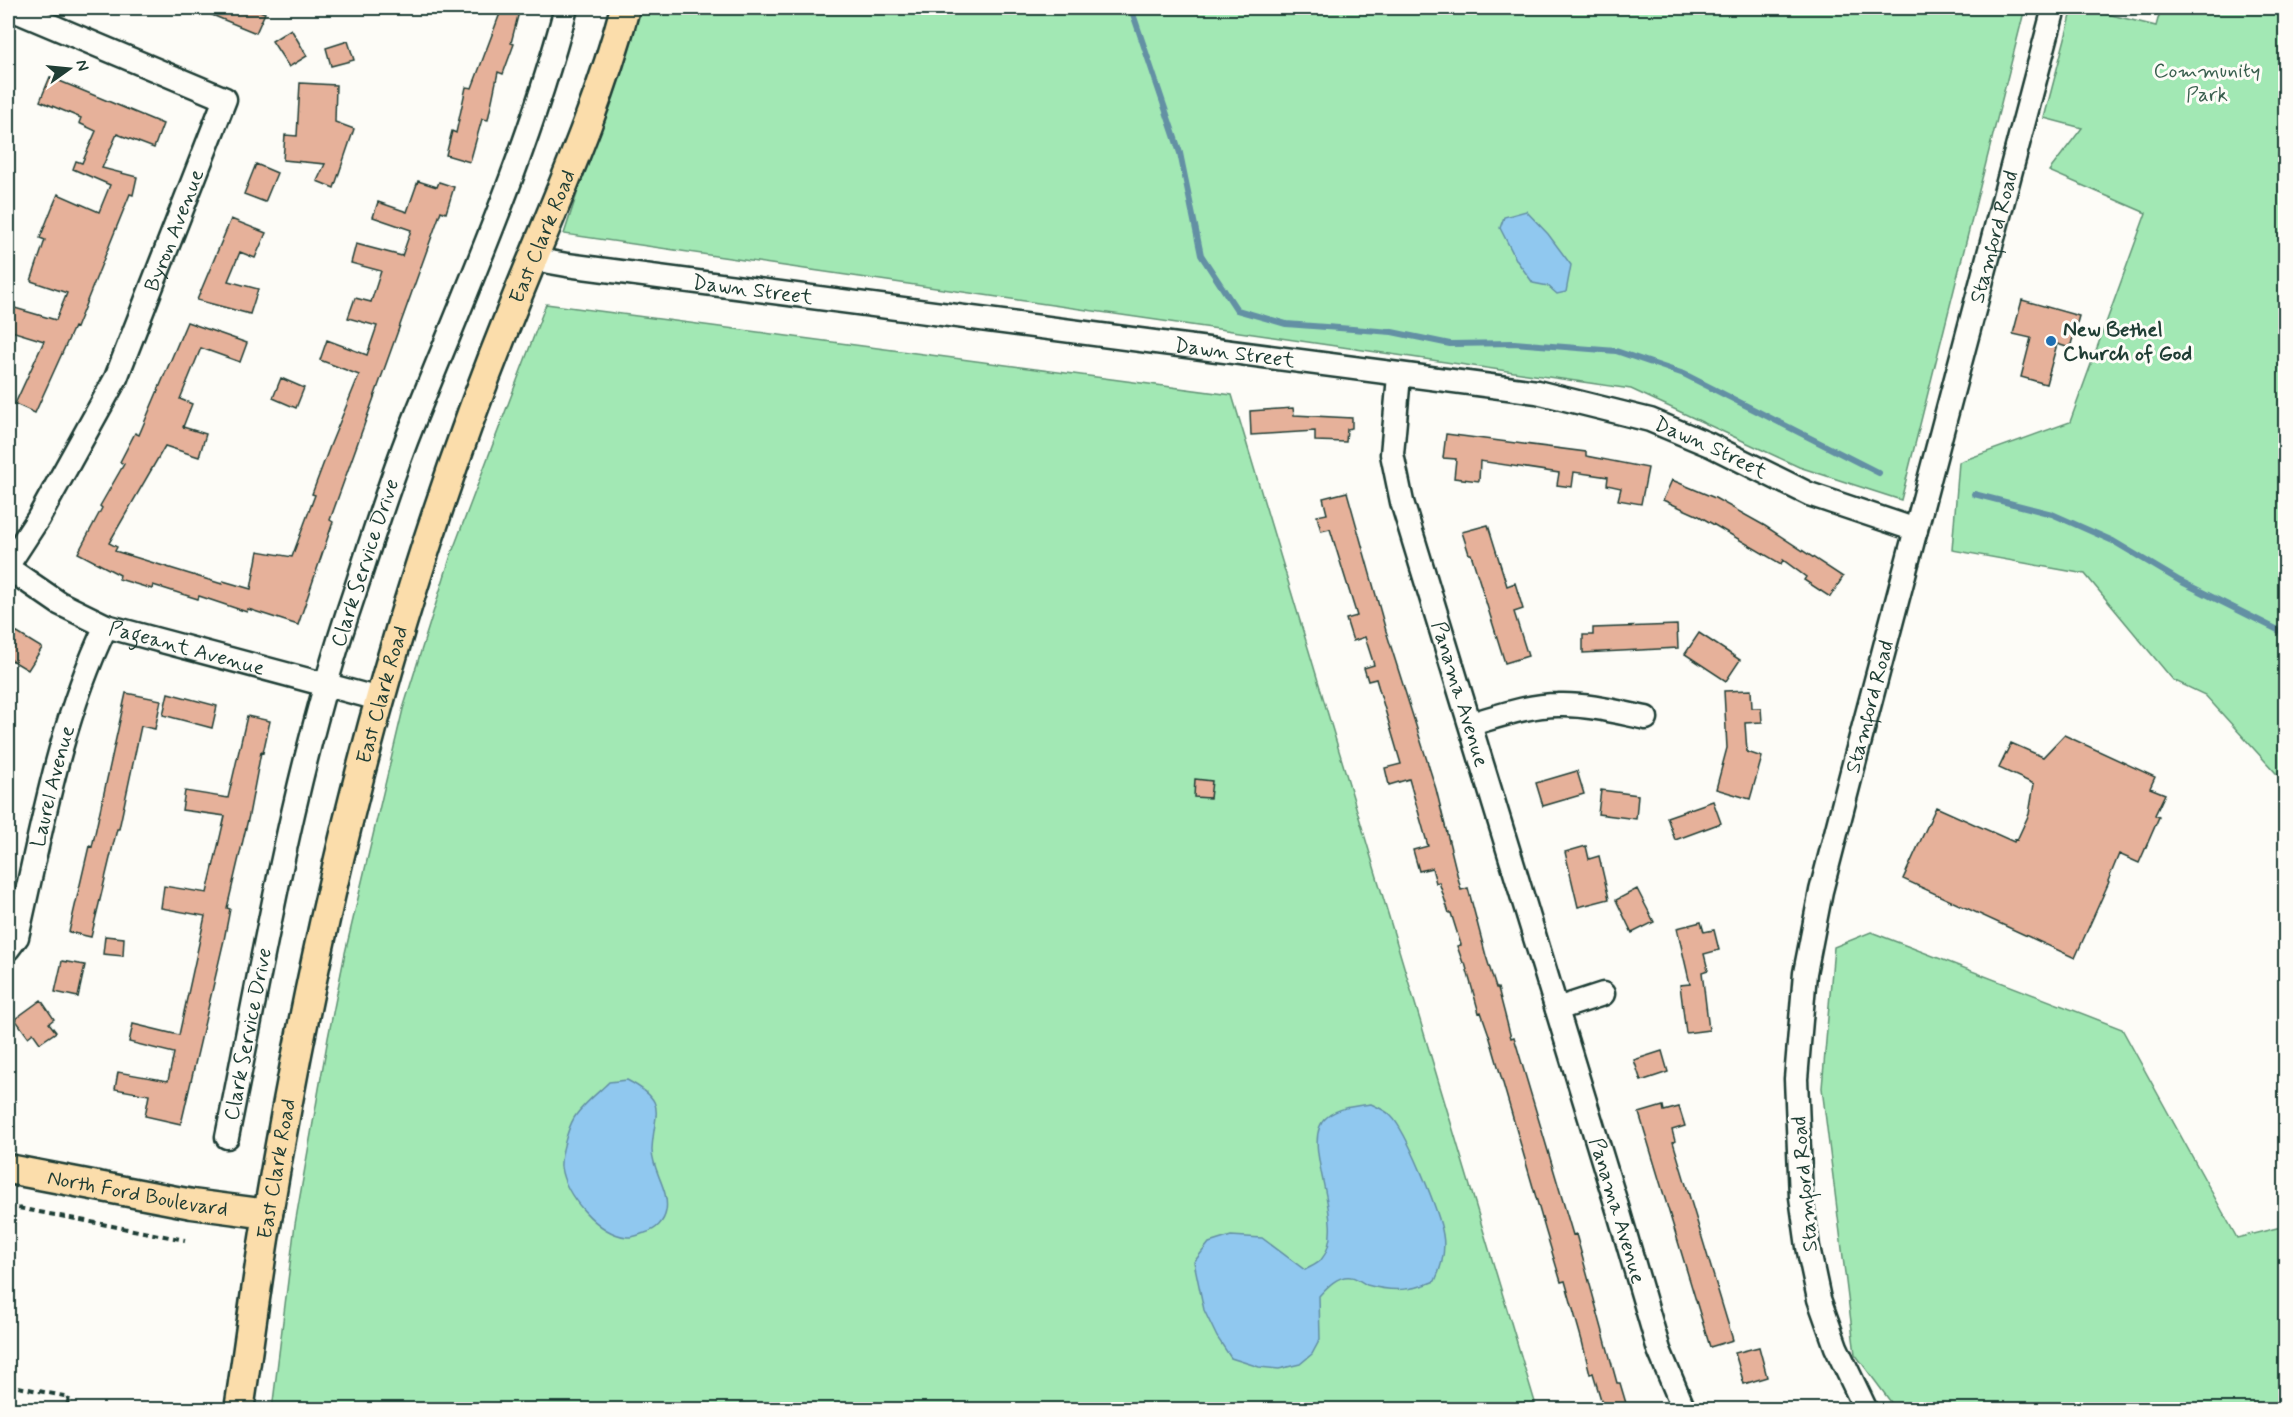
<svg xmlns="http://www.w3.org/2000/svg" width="2293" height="1417" font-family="Mynerve,sans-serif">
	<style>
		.green { fill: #a2e8b4; stroke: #609274; stroke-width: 1.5 }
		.water { fill: #90c8ef; stroke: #6390a4; stroke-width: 1.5 }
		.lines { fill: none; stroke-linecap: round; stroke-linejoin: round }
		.stream { stroke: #6390a4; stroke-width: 6 }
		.building { fill: #e6b19a; stroke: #1f3d34; stroke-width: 1.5 }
		.minor-casing { stroke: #1f3d34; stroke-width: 27 }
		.major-casing { stroke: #1f3d34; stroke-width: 33 }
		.path { stroke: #1f3d34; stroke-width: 4; stroke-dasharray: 6 4.5; stroke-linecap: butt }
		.minor { stroke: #fdfcf7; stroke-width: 22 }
		.major { stroke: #fbddab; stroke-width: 28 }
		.poi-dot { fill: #1f6fb2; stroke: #fdfcf7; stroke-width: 2 }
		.labels { text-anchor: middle; stroke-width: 6; stroke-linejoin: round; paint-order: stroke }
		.park-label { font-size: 21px; fill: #395f4e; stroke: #fdfcf7 }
		.street-label { font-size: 21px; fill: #1f3d34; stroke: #fdfcf7 }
		.poi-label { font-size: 21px; font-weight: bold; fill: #1f3d34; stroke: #fdfcf7; text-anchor: start }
	</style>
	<rect width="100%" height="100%" fill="#fdfcf7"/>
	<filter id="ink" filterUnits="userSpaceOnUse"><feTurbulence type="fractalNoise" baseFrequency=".0167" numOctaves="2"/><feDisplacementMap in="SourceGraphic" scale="12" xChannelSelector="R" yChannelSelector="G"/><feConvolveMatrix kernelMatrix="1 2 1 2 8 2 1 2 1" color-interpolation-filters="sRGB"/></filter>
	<g filter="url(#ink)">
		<path class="green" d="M637,8H2025L1901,500L1799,467L1631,389L564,234Z
			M2073,8H2083L2156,26L2161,8H2285V783L2205,695L2173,680L2085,574L1952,550L1959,462L2070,422L2146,213L2049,171L2082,128L2044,118Z
			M546,304L1232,395L1537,1409L272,1410L295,1224L328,1038L345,953L403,709L451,555Z
			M1871,932L2122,1029L2237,1238L2285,1226V1409H1896L1855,1354L1822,1088L1834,947Z"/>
		<path class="water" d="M1526,211L1548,234L1571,265L1566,292L1557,294L1548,286L1533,283L1517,261L1500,228L1504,217Z
			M627,1080C669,1102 654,1111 652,1149C651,1169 670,1190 666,1211C664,1222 656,1230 645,1233C640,1234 633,1238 627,1237C598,1234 565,1195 561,1167C560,1156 568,1128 574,1118C582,1105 598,1093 609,1082Z
			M1371,1104C1377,1107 1387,1111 1391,1116C1406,1130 1440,1214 1443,1235C1446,1252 1442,1266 1435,1281C1412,1291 1392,1292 1367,1285C1362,1283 1356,1277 1351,1277C1338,1275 1327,1287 1319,1296L1320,1339L1312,1354L1300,1364L1279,1369L1259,1367L1231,1358L1217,1337L1204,1310L1194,1262L1209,1243L1231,1236L1262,1238L1305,1270C1310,1267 1318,1264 1321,1260C1351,1225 1296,1140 1327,1117C1339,1107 1356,1106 1371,1104Z"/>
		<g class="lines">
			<path class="stream" d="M1131,8L1180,153L1201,255L1237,310L1286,324L1392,332L1450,344L1514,343L1616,351L1684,374L1879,473
				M1974,494L2052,514L2113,541L2180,581L2286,634"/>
		</g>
		<path class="building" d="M195,8H252L265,13L256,33Z
			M502,8H520L511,43L514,44L503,74L498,72L488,120L482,119L470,162L446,155L452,131L456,133L466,87L472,88Z
			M291,29L307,56L289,67L272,41Z
			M348,41L354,60L331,66L326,48Z
			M50,77L163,124L154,148L117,134L102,168L137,177L133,195L130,194L76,328L74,327L35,413L15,404L44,341L8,330V306L56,320L67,293L31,281L45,240L40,238L52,208L58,194L99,212L110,185L73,169L76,161L82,163L96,131L79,123L81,118L40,101Z
			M300,83L336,85L335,122L354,129L334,188L317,181L325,164L283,160L285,135L297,136Z
			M256,164L277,173L265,202L244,194Z
			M418,181L437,187L439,182L454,187L446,213L441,211L330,520L333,522L298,625L248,609L247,612L199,596L198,599L153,585L152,589L119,579L120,575L78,553L102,508L100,506L124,464L120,462L135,433L139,435L187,322L247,343L240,362L201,348L180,399L192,404L183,427L206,434L199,457L165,446L109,543L117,547L115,551L222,584L223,581L251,589L258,551L292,557L315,495L312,494L330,446L359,375L320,360L327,340L367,355L377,326L348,318L355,298L371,302L381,271L351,263L356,244L402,256L411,230L373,217L378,202L407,212Z
			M231,219L266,233L255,258L240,252L228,281L258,289L250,314L197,300Z
			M2022,300L2079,316L2070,348L2057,344L2046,384L2021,377L2031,338L2013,334Z
			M281,378L304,388L296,408L273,398Z
			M1293,408L1294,415L1352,418V428L1347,429L1346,442L1315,441V431L1251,435L1250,411Z
			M1446,434L1586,452V456L1648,468L1641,504L1618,500L1621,488L1607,485L1608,477L1574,472L1572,487L1557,485L1559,473L1480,461L1479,481L1454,478L1456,459L1443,458Z
			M1672,480L1715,498L1765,526L1843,577L1830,597L1804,580L1806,577L1783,560L1781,564L1699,516L1663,500Z
			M1347,492L1386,631L1436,789L1461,890L1468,888L1486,956L1496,988H1498L1511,1038L1514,1037L1573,1235L1576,1234L1617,1383H1620L1628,1410H1604L1593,1373L1590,1374L1582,1341L1565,1281L1561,1282L1546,1232L1489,1035L1481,1012L1479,1013L1465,963H1463L1457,946L1461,945L1451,913H1449L1439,882L1436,883L1432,868L1419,871L1413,850L1428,846L1409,779L1389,785L1385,768L1401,764L1376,679L1368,681L1364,668L1374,665L1365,637L1353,641L1346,619L1357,616L1330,529L1321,531L1317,516L1327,514L1323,498Z
			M1488,525L1507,586L1515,583L1523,609L1514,612L1528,656L1505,663L1471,554H1469L1462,532Z
			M1677,625L1678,648L1583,653V635H1593V628Z
			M14,631L42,648L28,670L8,658V641Z
			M1699,633L1740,660L1726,681L1685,654Z
			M1751,690L1752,708H1761L1762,722L1745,723L1747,752L1762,757L1750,799L1716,789L1727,748L1724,691Z
			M126,693L161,700L155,729L141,726L119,829H117L91,937L69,932L89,846L92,847Z
			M168,693L217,706L212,728L163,715Z
			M247,716L270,721L263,753L261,752L249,815L227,908L230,909L224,940L181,1124L145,1116L149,1095L115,1089L118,1072L168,1081L174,1053L129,1042L133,1024L179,1035L205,916L161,908L164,886L207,893L225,816L182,810L185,791L228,798Z
			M2064,735L2155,777L2150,788L2165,794L2155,815L2159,817L2139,863L2119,854L2108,881L2109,882L2075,958L1903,879L1936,807L2014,842L2015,839L2017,840L2029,814L2034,784L1999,768L2011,743L2043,757Z
			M1577,771L1584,794L1543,806L1536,783Z
			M1195,779L1212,781L1210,798L1194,797Z
			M1601,790L1638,795L1636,819L1598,814Z
			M1713,801L1721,823L1675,840L1667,817Z
			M1586,846L1589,859L1599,856L1609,899L1578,907L1565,852Z
			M1637,889L1654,922L1632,933L1616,900Z
			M1701,922L1704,932L1714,930L1719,950L1704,954L1708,970L1702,972L1709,1030L1686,1033L1680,985L1690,984L1677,928Z
			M105,936L124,938L123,956L103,954Z
			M62,961L85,965L78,997L55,992Z
			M41,1000L54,1019L49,1023L56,1032L40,1043L33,1033L28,1037L15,1019Z
			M1662,1051L1668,1072L1641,1081L1634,1060Z
			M1663,1106L1664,1111L1679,1107L1685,1126L1672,1130L1675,1141L1673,1142L1733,1340L1710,1347L1639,1113Z
			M1759,1347L1767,1377L1744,1384L1735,1353Z"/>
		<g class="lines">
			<defs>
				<g id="minor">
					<path id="s1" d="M533,259L567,265L1537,392L1650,420L1710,445L1809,494L1916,530"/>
					<path id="s2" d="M1399,376L1392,454L1402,502L1619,1213L1659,1350L1682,1405L1685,1410"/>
					<path id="s3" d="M8,565L38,519L116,378L225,99L9,8"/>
					<path id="s4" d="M8,568L59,603L106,626L379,699"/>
					<path d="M1471,724C1499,716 1529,705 1558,705C1588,704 1617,712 1646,718"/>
					<path id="s5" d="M8,949L17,937C41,832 59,724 106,626"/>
					<path d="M1557,1009L1603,994"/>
					<path id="s6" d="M227,1137C264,955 294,770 354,594C372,539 389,484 410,431C466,291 528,153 566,8"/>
					<path id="s7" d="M1866,1410L1836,1347L1819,1299L1808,1247L1801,1197L1796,1079L1805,973L1821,891L1857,752L2054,8"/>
				</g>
				<g id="major">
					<path id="s8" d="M8,1169L192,1204L268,1214"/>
					<path id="s9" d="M239,1410C249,1344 257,1279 268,1214C304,999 350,786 416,578C445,485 478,393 515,302C554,205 598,110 625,8"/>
				</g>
			</defs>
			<use href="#minor" class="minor-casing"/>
			<use href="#major" class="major-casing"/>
			<path class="path" d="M8,1206L185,1240
				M8,1385L69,1397L66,1410"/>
			<use href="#minor" class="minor"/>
			<use href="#major" class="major"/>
		</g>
	</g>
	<circle class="poi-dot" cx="2051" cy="341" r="6"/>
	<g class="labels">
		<g class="park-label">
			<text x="2207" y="77">Community<tspan x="2207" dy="24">Park</tspan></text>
		</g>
		<g class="street-label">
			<text dy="7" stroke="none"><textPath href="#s3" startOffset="375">Byron Avenue</textPath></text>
			<text dy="7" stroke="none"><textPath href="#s9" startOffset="1216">East Clark Road</textPath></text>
			<text dy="7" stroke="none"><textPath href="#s7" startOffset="1209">Stamford Road</textPath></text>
			<text dy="7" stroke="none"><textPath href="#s1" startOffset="222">Dawn Street</textPath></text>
			<text dy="7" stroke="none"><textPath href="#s1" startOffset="708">Dawn Street</textPath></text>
			<text dy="7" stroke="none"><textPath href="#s1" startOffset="1196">Dawn Street</textPath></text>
			<text dy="7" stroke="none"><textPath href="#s6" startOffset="591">Clark Service Drive</textPath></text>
			<text dy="7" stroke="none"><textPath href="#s4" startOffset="198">Pageant Avenue</textPath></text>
			<text dy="7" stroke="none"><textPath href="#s2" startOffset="328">Panama Avenue</textPath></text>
			<text dy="7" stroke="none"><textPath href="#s9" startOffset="730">East Clark Road</textPath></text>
			<text dy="7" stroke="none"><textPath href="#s7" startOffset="723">Stamford Road</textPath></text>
			<text dy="7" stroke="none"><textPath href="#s5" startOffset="170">Laurel Avenue</textPath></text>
			<text dy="7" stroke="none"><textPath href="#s6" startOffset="105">Clark Service Drive</textPath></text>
			<text dy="7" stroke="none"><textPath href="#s9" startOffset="244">East Clark Road</textPath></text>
			<text transform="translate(1804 1184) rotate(-95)" y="7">Stamford Road</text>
			<text dy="7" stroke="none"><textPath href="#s8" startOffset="132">North Ford Boulevard</textPath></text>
			<text dy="7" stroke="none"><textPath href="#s2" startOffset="868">Panama Avenue</textPath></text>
		</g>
		<g class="poi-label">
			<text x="2063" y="336">New Bethel<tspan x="2063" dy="24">Church of God</tspan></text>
		</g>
	</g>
	<rect width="2293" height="1417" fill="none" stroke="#fdfcf7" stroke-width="30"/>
	<rect x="15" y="15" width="2263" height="1387" fill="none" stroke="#1f3d34" stroke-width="2" filter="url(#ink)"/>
	<g transform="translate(69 69) rotate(75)" stroke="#fdfcf7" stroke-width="4.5" paint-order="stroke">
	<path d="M0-4.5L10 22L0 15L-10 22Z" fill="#1f3d34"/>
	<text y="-9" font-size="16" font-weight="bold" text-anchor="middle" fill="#1f3d34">N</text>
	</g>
</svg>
